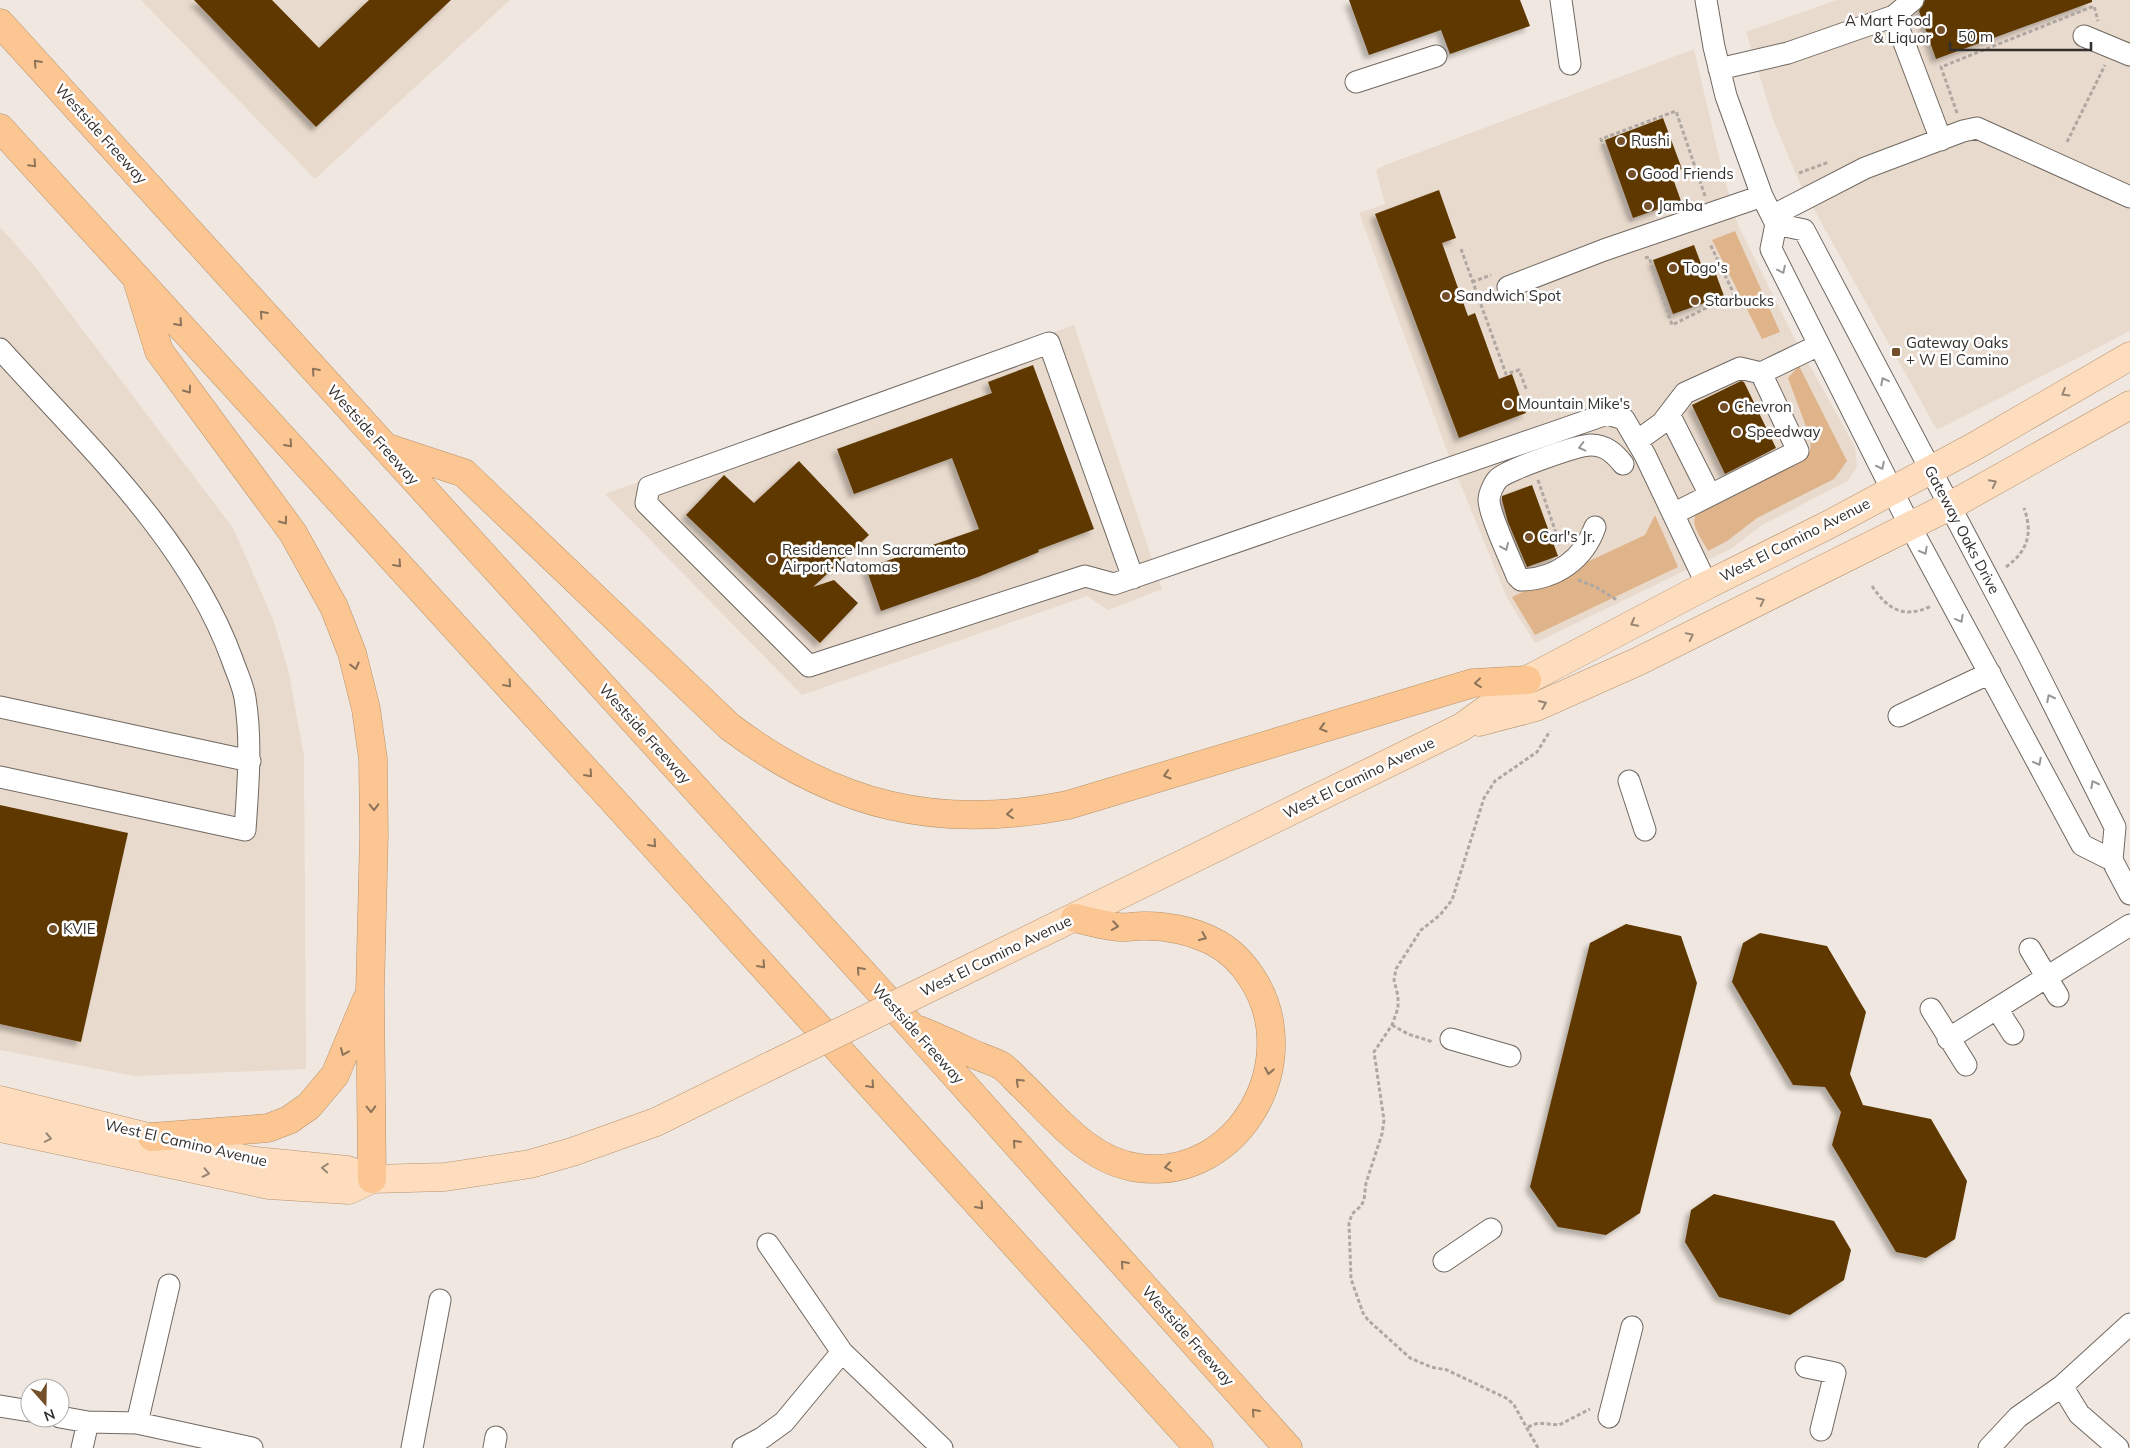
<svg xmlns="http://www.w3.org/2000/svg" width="2130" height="1448" font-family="Mulish,sans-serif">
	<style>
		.built { fill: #e8dacc }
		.green { fill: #dfb48a }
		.building { fill: #5f3702; filter: url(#shadow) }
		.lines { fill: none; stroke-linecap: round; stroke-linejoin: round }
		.minor-casing { stroke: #706861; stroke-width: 23 }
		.major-casing { stroke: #b5916e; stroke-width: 29 }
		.highway-casing { stroke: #b5916e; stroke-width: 29 }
		.path { stroke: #afa8a2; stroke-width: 3; stroke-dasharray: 4 2.5; stroke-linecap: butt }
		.minor { stroke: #fff; stroke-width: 21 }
		.major { stroke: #fdddbe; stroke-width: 28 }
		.highway { stroke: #fbc692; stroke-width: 28 }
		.major-bridge-casing { stroke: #b5916e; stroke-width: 29; stroke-linecap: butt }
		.major-bridge { stroke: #fdddbe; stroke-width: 28 }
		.oneway { stroke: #8c735a }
		.oneway2 { stroke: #989796 }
		.oneway3 { stroke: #988675 }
		.poi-dot { fill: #74502a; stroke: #fff; stroke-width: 2 }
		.labels { text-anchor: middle; stroke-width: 5; stroke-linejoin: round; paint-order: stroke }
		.poi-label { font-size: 15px; fill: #322f2c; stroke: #fff; text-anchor: start }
		.street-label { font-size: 15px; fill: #322f2c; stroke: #fff }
	</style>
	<defs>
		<filter id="shadow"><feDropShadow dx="-4.5" dy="4.5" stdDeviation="2.5" flood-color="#0004"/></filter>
	</defs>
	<rect width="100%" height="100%" fill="#f0e8e0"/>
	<path class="built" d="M141,0H510L315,179Z
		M1837,0H2130V331L1937,430L1802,188L1774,122L1746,32Z
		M1694,49L1722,170L1738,225L1794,337L1855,447L1857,466L1848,481L1762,525L1732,548L1535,643L1507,598L1449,456L1359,213L1385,204L1376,170L1383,166Z
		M0,227L32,263L233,528L273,619L288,669L304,756L306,1069L135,1076L0,1050Z
		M1074,325L1162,589L1108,610L1087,596L802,695L605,494Z"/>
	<path class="green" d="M1735,231L1780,332L1762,339L1712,240Z
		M1799,366L1847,461L1834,479L1757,518L1727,541L1708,551C1699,533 1685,521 1703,505L1810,452L1811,440L1788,378Z
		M1655,515L1678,567L1535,635L1512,597L1645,535Z"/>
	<path class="building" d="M194,0H272L319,48L369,0H451L316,127Z
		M1349,0H1520L1530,26L1450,54L1441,30L1369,55Z
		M1925,0H2092V2L1936,59L1919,11Z
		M1663,118L1682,169L1671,173L1681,201L1633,218L1605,140Z
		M1439,190L1456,238L1442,243L1468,316L1475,313L1499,379L1512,374L1526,413L1459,438L1375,214Z
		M1694,245L1703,269L1713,266L1724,296L1673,314L1653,260Z
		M1033,365L1094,529L1038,550L1039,552L978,577L881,611L866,568L979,529L952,458L854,494L837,449L992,393L988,382Z
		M1741,381L1744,382L1776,448L1725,474L1692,405Z
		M799,461L869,535L813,587L834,580L858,603L820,643L686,515L724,475L754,503Z
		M1532,485L1558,556L1527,567L1508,522L1502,500V496Z
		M0,805L128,833L81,1042L0,1024Z
		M1626,924L1681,936L1697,983L1640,1213L1606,1235L1558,1227L1530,1187L1590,943Z
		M1760,933L1827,946L1866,1012L1850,1074L1863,1105L1931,1119L1967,1181L1955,1239L1926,1258L1896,1252L1832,1145L1841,1112L1825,1087L1793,1085L1732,982L1743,943Z
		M1714,1194L1834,1221L1851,1250L1844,1280L1790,1315L1719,1297L1685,1242L1691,1210Z"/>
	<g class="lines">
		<defs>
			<path id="minor" d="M1561,0L1570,64
				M1706,0L1714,47L1726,96L1762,196L1776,224L1771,249L1910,526L2082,845L2112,860
				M1894,16L1913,0
				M2084,36L2130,55
				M1719,69L1788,53L1894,16L1941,140
				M1356,82L1436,56
				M1772,216L1865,168L1963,131L1977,128L2130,197
				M1776,224L1804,230L2029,656L2115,827L2112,860L2130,894
				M1508,287L1604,250L1762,196
				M0,349C84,442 189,540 232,659C236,671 243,685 245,698C252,742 248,786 245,830L0,777
				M1669,414L1710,495
				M1637,441L1662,423L1685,393L1740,368L1761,373L1819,345
				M1673,514L1798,451L1761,373
				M1595,527C1584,559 1556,579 1521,580L1517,576C1511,561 1489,514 1489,500C1489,494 1494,483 1498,479C1506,470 1578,445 1591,445C1606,445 1615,454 1623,464
				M1133,578L1049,343L649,487L646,503L809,666L1085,576L1114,584L1607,414L1624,419L1645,455L1707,585
				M0,707L250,761
				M1899,716L1990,673
				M1629,781L1645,830
				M2030,949L2058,996
				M1931,1009L1966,1065
				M1997,1009L2013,1034
				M1451,1039L1510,1056
				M1948,1039L2130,925
				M768,1244L842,1352L942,1448
				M1444,1261L1491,1229
				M1806,1367L1835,1373L1821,1430
				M0,1406L30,1411
				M60,1417L88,1422L137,1423L252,1448
				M1609,1417L1632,1327
				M137,1423L169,1285
				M82,1448L88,1422
				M412,1448L440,1300
				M494,1448L496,1437
				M743,1448L762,1438L784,1422L842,1352
				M1989,1448L2018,1417L2062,1386
				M2118,1448L2079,1414L2062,1386L2130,1324"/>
			<path id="major" d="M1479,722L1536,707L1639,661L1950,506L2130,405
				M952,977L1462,727L1527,680L1707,585L1830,524L1975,446L2130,356
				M0,1100L196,1149L255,1161L347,1170L372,1179L445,1177L530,1164L572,1152L656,1122L772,1065
				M0,1128L269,1185L349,1190L372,1179"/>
			<path id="highway" d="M0,23L912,1027L1288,1448
				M0,128L620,808L1199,1448
				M138,283L159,351L293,533L334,607L352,653L366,709L373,759L374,834L370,991L372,1179
				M385,447L464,473L730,727C836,806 937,831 1068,805L1473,683L1527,680
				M919,1030C939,1038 958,1047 978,1056C985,1059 995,1062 1002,1066C1010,1072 1017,1081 1024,1087C1057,1119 1090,1162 1139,1168C1239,1181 1306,1061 1252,978C1243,964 1230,950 1214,942C1193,931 1166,925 1141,926C1134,926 1126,928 1119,927C1104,926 1089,921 1075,918
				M152,1137L268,1128L289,1120L309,1106L335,1075L366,1001"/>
		</defs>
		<use href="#minor" class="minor-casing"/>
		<use href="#major" class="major-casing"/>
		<use href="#highway" class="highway-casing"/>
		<path class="path" d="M1957,113L1941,67L2094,6L2098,21
			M2067,142L2105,65
			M1799,173L1829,162
			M1632,221L1601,139L1676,111L1705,196
			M1461,249L1506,374L1519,370L1527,391
			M1645,258L1649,257L1672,325L1734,294L1710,244
			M1472,282L1491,275
			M1538,480L1560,545
			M2006,567C2028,551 2033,533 2024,508
			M1578,580L1596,587L1617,600
			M1872,586C1888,610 1904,619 1931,606
			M1392,1025L1408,1034L1433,1042
			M1528,1427L1538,1423L1559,1425L1590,1409
			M1538,1448L1514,1405L1508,1399L1447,1370L1431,1367L1410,1358L1368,1320L1363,1313L1351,1279L1349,1223L1352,1214L1361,1206L1364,1200L1366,1183L1382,1134L1384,1120L1374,1052L1392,1025L1398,1008V996L1394,980L1396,969L1421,930L1440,915L1452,900L1484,798L1495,781L1537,752L1550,731"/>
		<use href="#minor" class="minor"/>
		<use href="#major" class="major"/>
		<use href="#highway" class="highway"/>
		<defs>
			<path id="major-bridge" d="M772,1065L952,977"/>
		</defs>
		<use href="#major-bridge" class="major-bridge-casing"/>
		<use href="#major-bridge" class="major-bridge"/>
	</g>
	<defs><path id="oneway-chevron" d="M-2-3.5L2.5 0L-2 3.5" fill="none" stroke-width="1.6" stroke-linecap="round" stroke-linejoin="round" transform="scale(1.25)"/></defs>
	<g class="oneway">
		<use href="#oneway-chevron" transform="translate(37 63) rotate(-132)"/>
		<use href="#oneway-chevron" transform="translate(33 164) rotate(47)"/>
		<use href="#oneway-chevron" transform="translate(263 314) rotate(-132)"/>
		<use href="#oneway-chevron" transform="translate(179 323) rotate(48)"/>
		<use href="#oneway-chevron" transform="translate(315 371) rotate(-132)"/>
		<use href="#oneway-chevron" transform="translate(188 390) rotate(54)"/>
		<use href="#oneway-chevron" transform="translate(289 444) rotate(48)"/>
		<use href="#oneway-chevron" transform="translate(284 521) rotate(54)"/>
		<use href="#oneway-chevron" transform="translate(398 564) rotate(48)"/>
		<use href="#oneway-chevron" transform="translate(355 666) rotate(76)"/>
		<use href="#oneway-chevron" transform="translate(1478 683) rotate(174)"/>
		<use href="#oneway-chevron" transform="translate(508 684) rotate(48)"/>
		<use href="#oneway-chevron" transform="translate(1323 728) rotate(163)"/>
		<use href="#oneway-chevron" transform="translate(589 774) rotate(48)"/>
		<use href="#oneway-chevron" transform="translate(1167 775) rotate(163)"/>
		<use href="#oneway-chevron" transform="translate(374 807) rotate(89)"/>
		<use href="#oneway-chevron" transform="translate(1010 814) rotate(175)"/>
		<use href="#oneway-chevron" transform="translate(653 844) rotate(48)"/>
		<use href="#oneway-chevron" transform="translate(1115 926) rotate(9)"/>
		<use href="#oneway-chevron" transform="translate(1203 937) rotate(24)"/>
		<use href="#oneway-chevron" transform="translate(762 965) rotate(48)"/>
		<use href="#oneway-chevron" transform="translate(860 970) rotate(-132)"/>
		<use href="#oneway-chevron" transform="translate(344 1052) rotate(113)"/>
		<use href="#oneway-chevron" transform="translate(1269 1071) rotate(101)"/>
		<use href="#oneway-chevron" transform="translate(1019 1082) rotate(-136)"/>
		<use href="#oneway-chevron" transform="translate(871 1085) rotate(48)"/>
		<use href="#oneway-chevron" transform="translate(371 1109) rotate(89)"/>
		<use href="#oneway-chevron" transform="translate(1016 1143) rotate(-132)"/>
		<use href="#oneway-chevron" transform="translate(1168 1167) rotate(171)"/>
		<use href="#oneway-chevron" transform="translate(980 1206) rotate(48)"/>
		<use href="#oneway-chevron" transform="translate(1124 1264) rotate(-132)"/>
		<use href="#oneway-chevron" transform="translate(1255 1412) rotate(-132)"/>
	</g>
	<g class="oneway2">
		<use href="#oneway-chevron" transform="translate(1782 270) rotate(64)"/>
		<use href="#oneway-chevron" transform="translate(1884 381) rotate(-118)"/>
		<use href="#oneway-chevron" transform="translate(1582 447) rotate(166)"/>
		<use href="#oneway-chevron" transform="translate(1881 466) rotate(63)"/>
		<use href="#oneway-chevron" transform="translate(1505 547) rotate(67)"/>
		<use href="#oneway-chevron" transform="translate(1924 551) rotate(62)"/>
		<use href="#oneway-chevron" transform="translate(1960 619) rotate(61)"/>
		<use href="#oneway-chevron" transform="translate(2050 698) rotate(-117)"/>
		<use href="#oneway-chevron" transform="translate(2038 762) rotate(62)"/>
		<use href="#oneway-chevron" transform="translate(2094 784) rotate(-117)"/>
	</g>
	<g class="oneway3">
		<use href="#oneway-chevron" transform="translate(2065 393) rotate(150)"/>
		<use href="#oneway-chevron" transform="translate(1993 483) rotate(-27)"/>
		<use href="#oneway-chevron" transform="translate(1761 601) rotate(-26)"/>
		<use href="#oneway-chevron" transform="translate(1634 623) rotate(152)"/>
		<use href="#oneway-chevron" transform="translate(1690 636) rotate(-26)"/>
		<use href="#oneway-chevron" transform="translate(1543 704) rotate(-23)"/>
		<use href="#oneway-chevron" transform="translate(48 1138) rotate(11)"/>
		<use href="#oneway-chevron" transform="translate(325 1168) rotate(-176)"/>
		<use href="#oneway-chevron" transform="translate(206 1173) rotate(12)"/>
	</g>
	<g class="poi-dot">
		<circle cx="1941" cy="30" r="5"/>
		<circle cx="1621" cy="141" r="5"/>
		<circle cx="1632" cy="174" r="5"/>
		<circle cx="1648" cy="206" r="5"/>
		<circle cx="1673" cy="268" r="5"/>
		<circle cx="1446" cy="296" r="5"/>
		<circle cx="1695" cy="301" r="5"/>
		<rect x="1891" y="347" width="10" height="10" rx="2.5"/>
		<circle cx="1508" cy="404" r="5"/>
		<circle cx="1724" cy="407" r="5"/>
		<circle cx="1737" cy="432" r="5"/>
		<circle cx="1529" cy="537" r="5"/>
		<circle cx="772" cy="559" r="5"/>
		<circle cx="53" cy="929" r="5"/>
	</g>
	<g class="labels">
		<g class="poi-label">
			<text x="1931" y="26" text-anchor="end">A Mart Food<tspan x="1931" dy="17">&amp; Liquor</tspan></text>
			<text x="1631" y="146">Rushi</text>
			<text x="1642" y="179">Good Friends</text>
			<text x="1658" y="211">Jamba</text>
			<text x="1683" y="273">Togo's</text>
			<text x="1456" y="301">Sandwich Spot</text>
			<text x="1705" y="306">Starbucks</text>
			<text x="1906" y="348">Gateway Oaks<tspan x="1906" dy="17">+ W El Camino</tspan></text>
			<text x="1518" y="409">Mountain Mike's</text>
			<text x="1734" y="412">Chevron</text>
			<text x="1747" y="437">Speedway</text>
			<text x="1539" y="542">Carl's Jr.</text>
			<text x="782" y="555">Residence Inn Sacramento<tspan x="782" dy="17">Airport Natomas</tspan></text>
			<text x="63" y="934">KVIE</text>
		</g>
		<g class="street-label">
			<text transform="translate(101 134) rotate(48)" y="5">Westside Freeway</text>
			<text transform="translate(373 435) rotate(48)" y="5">Westside Freeway</text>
			<text transform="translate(1962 530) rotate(62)" y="5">Gateway Oaks Drive</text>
			<text transform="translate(1795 540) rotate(-27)" y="5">West El Camino Avenue</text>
			<text transform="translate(645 734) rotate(48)" y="5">Westside Freeway</text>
			<text transform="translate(1359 778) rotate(-26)" y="5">West El Camino Avenue</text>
			<text transform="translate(996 956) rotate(-26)" y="5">West El Camino Avenue</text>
			<text transform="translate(918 1034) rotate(48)" y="5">Westside Freeway</text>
			<text transform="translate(186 1143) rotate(13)" y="5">West El Camino Avenue</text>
			<text transform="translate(1188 1336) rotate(48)" y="5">Westside Freeway</text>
		</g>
	</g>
	<g transform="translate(45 1403) rotate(160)"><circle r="24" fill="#ffffff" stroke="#adacab"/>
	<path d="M0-4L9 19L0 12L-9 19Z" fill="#74502a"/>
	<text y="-8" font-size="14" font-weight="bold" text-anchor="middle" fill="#322f2c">N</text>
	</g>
	<path d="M1950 42v8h141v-8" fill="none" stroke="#322f2c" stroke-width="2.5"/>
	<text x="1958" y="42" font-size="15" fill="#322f2c" stroke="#ffffff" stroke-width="4" paint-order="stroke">50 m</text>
</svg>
